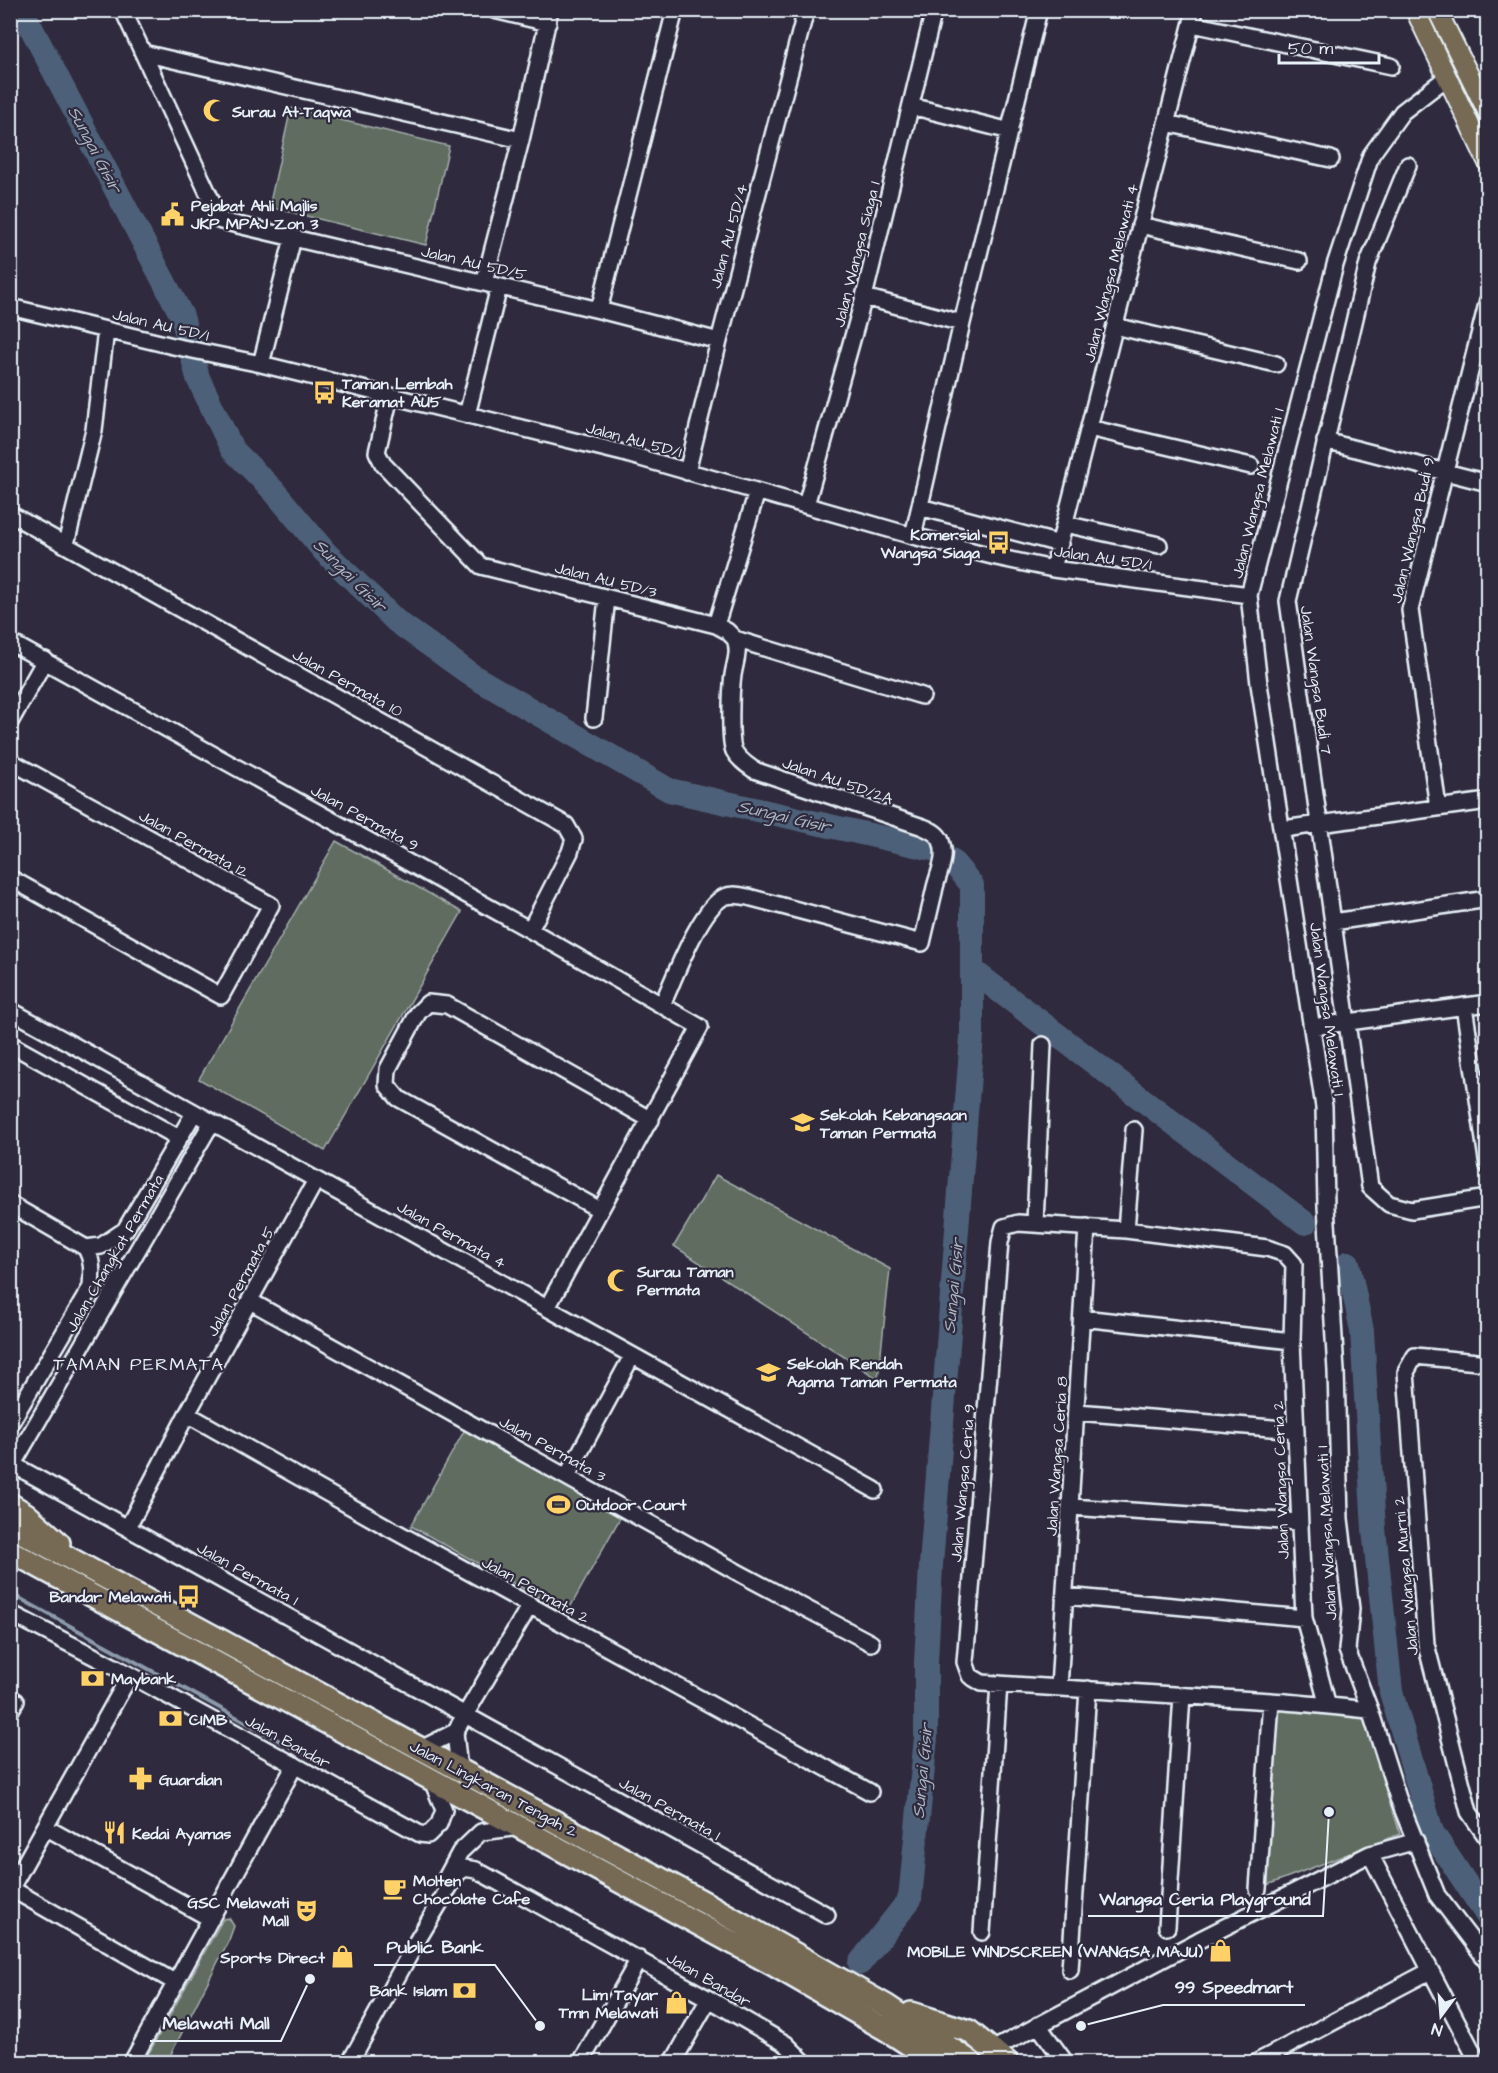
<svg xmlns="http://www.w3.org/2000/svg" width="1498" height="2073" font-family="'Architects Daughter',sans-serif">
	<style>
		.green { fill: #616c60; stroke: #a4aeac; stroke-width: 1.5 }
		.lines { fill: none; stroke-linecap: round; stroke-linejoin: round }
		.stream { stroke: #8c9bac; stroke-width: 4 }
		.river { stroke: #4e6179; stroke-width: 24 }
		.minor-casing { stroke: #e8f1f8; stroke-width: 20 }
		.major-casing { stroke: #e8f1f8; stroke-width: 22 }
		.highway-casing { stroke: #e8f1f8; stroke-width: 26 }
		.minor { stroke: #2f2a3d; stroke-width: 15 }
		.major { stroke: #766a54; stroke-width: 18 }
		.highway { stroke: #766a54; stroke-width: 21 }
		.labels { text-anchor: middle; stroke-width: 4.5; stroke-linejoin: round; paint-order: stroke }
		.poi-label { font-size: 16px; font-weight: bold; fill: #e8f1f8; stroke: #2f2a3d; text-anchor: start }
		.street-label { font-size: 16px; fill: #e8f1f8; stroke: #2f2a3d }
		.water-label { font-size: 18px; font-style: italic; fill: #aab7c5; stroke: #2f2a3d }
		.neighbourhood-label { font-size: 18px; letter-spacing: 1.5px; fill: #e8f1f8; stroke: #2f2a3d }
		.leader { fill: none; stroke: #e8f1f8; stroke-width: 2 }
		.callout-dot { fill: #e8f1f8; stroke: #2f2a3d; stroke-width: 2 }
		.callout-label { font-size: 18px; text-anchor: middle; font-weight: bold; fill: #e8f1f8; stroke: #2f2a3d; stroke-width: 4.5; stroke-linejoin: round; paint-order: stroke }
	</style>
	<rect width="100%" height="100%" fill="#2f2a3d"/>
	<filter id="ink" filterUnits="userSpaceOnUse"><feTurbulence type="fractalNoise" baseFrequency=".0167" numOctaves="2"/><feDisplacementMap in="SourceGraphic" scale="12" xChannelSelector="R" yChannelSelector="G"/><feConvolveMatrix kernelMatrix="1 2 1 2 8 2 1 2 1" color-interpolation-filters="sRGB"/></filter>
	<g filter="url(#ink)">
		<path class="green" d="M291,108L449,146L426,245L269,207Z
			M336,841L462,912L325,1151L199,1079Z
			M716,1175L890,1269L878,1379L674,1246Z
			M468,1424L624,1511L567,1613L411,1526Z
			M1273,1704L1363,1709L1400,1834L1262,1887Z
			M229,1918L234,1926L229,1940L167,2062H144L223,1919Z"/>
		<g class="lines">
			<path class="stream" d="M10,1593L309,1757"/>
			<path class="river" d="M22,10L182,316L198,378L232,449L273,490L325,552L396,621L473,676L669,790L937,850
				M972,970L1305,1223
				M1348,1263L1362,1331L1374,1529L1391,1692L1432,1832L1488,1917
				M860,1963L910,1899L926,1737V1662L931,1565L972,1036V885L951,860"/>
			<defs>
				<path id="minor" d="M123,10L221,221L599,310L719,341
					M494,10L548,23
					M1192,24L1391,66
					M143,53L521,140
					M1446,78L1402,112L1371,155L1335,265L1249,595L1259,684L1324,1107L1326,1206L1336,1371L1340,1519L1351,1609L1347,1650L1370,1710L1398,1798L1437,1895L1488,1962
					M911,106L1010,131
					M1166,123L1331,159
					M1408,165L1368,263L1288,601L1370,1187L1389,1204L1412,1210L1488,1198
					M1140,225L1299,261
					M484,283L521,140L550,10
					M864,297L962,323
					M10,307L173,346L261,364L623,453L913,536L996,557L1053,569L1249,595
					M599,310L675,10
					M1115,326L1276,364
					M261,364L293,238
					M390,396L377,452L383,464L481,566L716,625L727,631L735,639L922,696
					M467,415L499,287
					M1089,428L1251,466
					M1325,441L1488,483
					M687,472L719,341L806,10
					M806,505L864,297L934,10
					M920,507L1060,544
					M10,514L566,825L574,839L570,852L530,930
					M1065,524L1159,545
					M913,536L962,323L1039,10
					M66,544L94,430L106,330
					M1053,569L1195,10
					M716,625L757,492
					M10,642L530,930L700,1027L547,1308
					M594,718L607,598
					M10,722L45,660
					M10,761L271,905L221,996L10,878
					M1438,807L1410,610L1488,300
					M1283,829L1488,801
					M1333,922L1488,899
					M662,1005C674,979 700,908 724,897C733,893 743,896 752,898L922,943C926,926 930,909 934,892C937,875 948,858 941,841C938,833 930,830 923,827L754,770C747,765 739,760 734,751C729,741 731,688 733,675C735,662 740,652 735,639
					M1464,1006L1488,1166
					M10,1010L875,1490
					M1312,1027L1488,1003
					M10,1044L179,1138
					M10,1204L86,1248L101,1246L125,1230L194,1113
					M600,1210L398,1098L387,1085L388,1069L418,1013L428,1003L447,1005L651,1120
					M1035,1223L1043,1045
					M1126,1230L1134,1130
					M250,1301L739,1573L871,1643
					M1082,1318L1292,1341
					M1488,1363L1415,1356L1406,1372L1426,1644L1469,1812L1488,1839
					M1077,1412L1296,1430
					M187,1414L389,1528L870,1792
					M10,1424L91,1287C92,1272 93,1261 86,1248
					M10,1463L827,1915
					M13,1464L212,1122
					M567,1476L632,1356
					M1071,1507L1299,1522
					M128,1527L187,1414L316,1180
					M1065,1596L1304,1618
					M10,1613L130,1675L420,1834L428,1835L439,1824L444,1810L431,1778
					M1059,1688L1087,1227
					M10,1698L16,1701L10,1711
					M1328,1706L1304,1618L1292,1341L1294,1264L1285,1254L1267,1248L1126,1230L1018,1223L1004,1227L1000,1242L965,1662L970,1676L982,1683L1271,1701C1304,1703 1337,1707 1370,1710
					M455,1732L530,1605
					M455,1732L459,1769
					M421,1749L455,1732
					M45,1827L211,1919
					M1370,1854L1478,2062
					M446,1878L460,1852L481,1832L520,1827
					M10,1888L176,1983
					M11,1888L130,1675
					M1258,1889L1271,1701
					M1167,1927L1182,1695
					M982,1932L999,1684
					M1070,1970L1088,1689
					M1038,2025L1065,2062
					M992,2050L1199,1940L1370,1854L1416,1841
					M132,2062L295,1765
					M350,2062L417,1941L457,1874L464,1868L476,1870L709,1999L786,2044L804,2062
					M581,2062L639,1959
					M673,2062L709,1999
					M1257,2062L1430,1971"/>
				<path id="major" d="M1415,10L1488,163
					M1437,10L1488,113"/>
				<path id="highway" d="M10,1504L26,1514L59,1543
					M10,1526L709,1905L887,2006L971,2062
					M10,1551L770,1963L888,2031L936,2062
					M911,2013L969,2031L1007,2062"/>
			</defs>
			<use href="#minor" class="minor-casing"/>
			<use href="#major" class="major-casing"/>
			<use href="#highway" class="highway-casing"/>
			<use href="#minor" class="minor"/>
			<use href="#major" class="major"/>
			<use href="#highway" class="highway"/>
		</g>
	</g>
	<defs>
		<symbol id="mosque-bare" viewBox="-9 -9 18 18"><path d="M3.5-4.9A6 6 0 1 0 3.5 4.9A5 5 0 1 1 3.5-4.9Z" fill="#ffd166" stroke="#2f2a3d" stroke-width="2.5" paint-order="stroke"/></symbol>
		<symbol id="civic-bare" viewBox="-9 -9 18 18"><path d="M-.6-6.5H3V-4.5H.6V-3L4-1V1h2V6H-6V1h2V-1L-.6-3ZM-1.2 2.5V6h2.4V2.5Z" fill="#ffd166" stroke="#2f2a3d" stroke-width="2.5" paint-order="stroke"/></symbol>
		<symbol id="bus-bare" viewBox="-9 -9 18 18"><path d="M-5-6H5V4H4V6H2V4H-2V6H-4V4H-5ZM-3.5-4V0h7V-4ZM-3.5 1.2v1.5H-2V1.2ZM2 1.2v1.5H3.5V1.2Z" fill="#ffd166" stroke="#2f2a3d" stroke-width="2.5" paint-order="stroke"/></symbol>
		<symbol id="school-bare" viewBox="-9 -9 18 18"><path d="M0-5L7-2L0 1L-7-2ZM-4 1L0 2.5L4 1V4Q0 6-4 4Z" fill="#ffd166" stroke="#2f2a3d" stroke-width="2.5" paint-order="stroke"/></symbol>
		<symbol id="stadium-bare" viewBox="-9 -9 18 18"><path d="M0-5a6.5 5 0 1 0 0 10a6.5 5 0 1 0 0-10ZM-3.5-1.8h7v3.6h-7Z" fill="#ffd166" stroke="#2f2a3d" stroke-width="2.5" paint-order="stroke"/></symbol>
		<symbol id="bank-bare" viewBox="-9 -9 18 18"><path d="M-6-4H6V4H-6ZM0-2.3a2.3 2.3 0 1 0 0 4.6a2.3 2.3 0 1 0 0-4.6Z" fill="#ffd166" stroke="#2f2a3d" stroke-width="2.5" paint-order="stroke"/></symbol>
		<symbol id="pharmacy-bare" viewBox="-9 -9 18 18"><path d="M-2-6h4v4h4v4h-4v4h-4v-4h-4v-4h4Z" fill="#ffd166" stroke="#2f2a3d" stroke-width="2.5" paint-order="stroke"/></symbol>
		<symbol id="restaurant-bare" viewBox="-9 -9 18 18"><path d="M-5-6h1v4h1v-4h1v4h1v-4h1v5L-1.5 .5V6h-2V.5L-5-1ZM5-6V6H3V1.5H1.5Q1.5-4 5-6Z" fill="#ffd166" stroke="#2f2a3d" stroke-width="2.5" paint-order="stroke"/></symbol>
		<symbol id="cafe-bare" viewBox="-9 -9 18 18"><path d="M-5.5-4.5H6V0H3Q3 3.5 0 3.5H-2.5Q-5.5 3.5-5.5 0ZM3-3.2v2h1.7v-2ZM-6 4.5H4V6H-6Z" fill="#ffd166" stroke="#2f2a3d" stroke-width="2.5" paint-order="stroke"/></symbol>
		<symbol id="theatre-bare" viewBox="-9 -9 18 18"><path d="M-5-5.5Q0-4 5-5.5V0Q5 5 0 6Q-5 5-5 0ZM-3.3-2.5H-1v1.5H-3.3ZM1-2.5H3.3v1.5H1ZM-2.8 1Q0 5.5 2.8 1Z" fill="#ffd166" stroke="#2f2a3d" stroke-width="2.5" paint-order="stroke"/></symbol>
		<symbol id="shop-bare" viewBox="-9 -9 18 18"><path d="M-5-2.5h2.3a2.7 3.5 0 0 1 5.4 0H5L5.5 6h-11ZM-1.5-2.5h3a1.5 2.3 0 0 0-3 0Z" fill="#ffd166" stroke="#2f2a3d" stroke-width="2.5" paint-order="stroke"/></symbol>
	</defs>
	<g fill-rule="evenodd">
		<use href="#mosque-bare" x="198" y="94" width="33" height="33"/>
		<use href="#civic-bare" x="156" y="198" width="33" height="33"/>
		<use href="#bus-bare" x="308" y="376" width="33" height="33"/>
		<use href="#bus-bare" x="982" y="526" width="33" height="33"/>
		<use href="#school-bare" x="786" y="1106" width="33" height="33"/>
		<use href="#mosque-bare" x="602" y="1264" width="33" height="33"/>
		<use href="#school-bare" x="752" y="1356" width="33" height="33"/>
		<use href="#stadium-bare" x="542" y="1488" width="33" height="33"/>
		<use href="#bus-bare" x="172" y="1580" width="33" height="33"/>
		<use href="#bank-bare" x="76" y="1662" width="33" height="33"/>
		<use href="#bank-bare" x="154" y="1702" width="33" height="33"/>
		<use href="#pharmacy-bare" x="124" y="1762" width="33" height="33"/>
		<use href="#restaurant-bare" x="98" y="1816" width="33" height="33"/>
		<use href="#cafe-bare" x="378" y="1872" width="33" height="33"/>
		<use href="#theatre-bare" x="290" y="1894" width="33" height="33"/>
		<use href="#shop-bare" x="1204" y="1934" width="33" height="33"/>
		<use href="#shop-bare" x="326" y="1940" width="33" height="33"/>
		<use href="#bank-bare" x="448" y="1974" width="33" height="33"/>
		<use href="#shop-bare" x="660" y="1986" width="33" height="33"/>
	</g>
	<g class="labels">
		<g class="poi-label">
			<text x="232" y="117">Surau At-Taqwa</text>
			<text x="191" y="211">Pejabat Ahli Majlis<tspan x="191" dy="18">JKP MPAJ Zon 3</tspan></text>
			<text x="342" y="389">Taman Lembah<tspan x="342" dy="18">Keramat AU5</tspan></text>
			<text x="980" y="540" text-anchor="end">Komersial<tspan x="980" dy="18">Wangsa Siaga</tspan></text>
			<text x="820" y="1120">Sekolah Kebangsaan<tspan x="820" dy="18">Taman Permata</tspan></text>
			<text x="637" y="1277">Surau Taman<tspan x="637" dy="18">Permata</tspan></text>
			<text x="787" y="1369">Sekolah Rendah<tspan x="787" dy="18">Agama Taman Permata</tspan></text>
			<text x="576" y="1510">Outdoor Court</text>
			<text x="171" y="1602" text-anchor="end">Bandar Melawati</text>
			<text x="111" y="1684">Maybank</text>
			<text x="189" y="1725">CIMB</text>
			<text x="159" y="1785">Guardian</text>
			<text x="132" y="1839">Kedai Ayamas</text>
			<text x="413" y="1886">Molten<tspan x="413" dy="18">Chocolate Cafe</tspan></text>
			<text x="289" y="1908" text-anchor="end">GSC Melawati<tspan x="289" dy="18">Mall</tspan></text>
			<text x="1203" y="1957" text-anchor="end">MOBILE WINDSCREEN (WANGSA MAJU)</text>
			<text x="325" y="1963" text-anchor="end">Sports Direct</text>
			<text x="447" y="1996" text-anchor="end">Bank Islam</text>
			<text x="658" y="2000" text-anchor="end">Lim Tayar<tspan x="658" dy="18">Tmn Melawati</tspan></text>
		</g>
		<g class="street-label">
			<text transform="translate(728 236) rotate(-75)" y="6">Jalan AU 5D/4</text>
			<text transform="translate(856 254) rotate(-76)" y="6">Jalan Wangsa Siaga 1</text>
			<text transform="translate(474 262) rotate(13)" y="6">Jalan AU 5D/5</text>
			<text transform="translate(1110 273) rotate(-76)" y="6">Jalan Wangsa Melawati 4</text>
			<text transform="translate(161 324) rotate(13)" y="6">Jalan AU 5D/1</text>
			<text transform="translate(634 439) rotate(15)" y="6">Jalan AU 5D/1</text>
			<text transform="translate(1257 493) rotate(-76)" y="6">Jalan Wangsa Melawati 1</text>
			<text transform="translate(1412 530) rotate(-77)" y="6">Jalan Wangsa Budi 9</text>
			<text transform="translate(1103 557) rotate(8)" y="6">Jalan AU 5D/1</text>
			<text transform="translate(606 579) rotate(14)" y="6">Jalan AU 5D/3</text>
			<text transform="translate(1317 680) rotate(82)" y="6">Jalan Wangsa Budi 7</text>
			<text transform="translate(348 682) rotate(29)" y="6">Jalan Permata 10</text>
			<text transform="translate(838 780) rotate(19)" y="6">Jalan AU 5D/2A</text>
			<text transform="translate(365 817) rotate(29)" y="6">Jalan Permata 9</text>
			<text transform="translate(194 843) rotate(29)" y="6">Jalan Permata 12</text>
			<text transform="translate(1328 1009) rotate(82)" y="6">Jalan Wangsa Melawati 1</text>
			<text transform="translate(452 1234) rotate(29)" y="6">Jalan Permata 4</text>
			<text transform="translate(114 1253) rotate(-60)" y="6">Jalan Changkat Permata</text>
			<text transform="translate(240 1281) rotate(-61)" y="6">Jalan Permata 5</text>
			<text transform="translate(553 1448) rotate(29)" y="6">Jalan Permata 3</text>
			<text transform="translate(1056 1456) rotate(-86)" y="6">Jalan Wangsa Ceria 8</text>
			<text transform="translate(1280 1480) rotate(-92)" y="6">Jalan Wangsa Ceria 2</text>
			<text transform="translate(962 1483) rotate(-85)" y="6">Jalan Wangsa Ceria 9</text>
			<text transform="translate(1326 1533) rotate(-93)" y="6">Jalan Wangsa Melawati 1</text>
			<text transform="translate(248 1573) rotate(29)" y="6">Jalan Permata 1</text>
			<text transform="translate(1405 1576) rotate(-95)" y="6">Jalan Wangsa Murni 2</text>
			<text transform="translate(536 1589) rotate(29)" y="6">Jalan Permata 2</text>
			<text transform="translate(288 1741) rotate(29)" y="6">Jalan Bandar</text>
			<text transform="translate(494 1788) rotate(28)" y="6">Jalan Lingkaran Tengah 2</text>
			<text transform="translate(670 1808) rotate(29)" y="6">Jalan Permata 1</text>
			<text transform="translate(709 1979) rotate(30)" y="6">Jalan Bandar</text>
		</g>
		<g class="water-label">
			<text transform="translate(95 149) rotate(62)" y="6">Sungai Gisir</text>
			<text transform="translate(350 575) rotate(45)" y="6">Sungai Gisir</text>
			<text transform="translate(784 816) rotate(13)" y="6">Sungai Gisir</text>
			<text transform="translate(953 1286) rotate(-85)" y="6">Sungai Gisir</text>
			<text transform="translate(922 1771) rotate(-85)" y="6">Sungai Gisir</text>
		</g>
		<g class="neighbourhood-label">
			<text x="139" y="1370">TAMAN PERMATA</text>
		</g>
	</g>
	<path class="leader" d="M1329 1812L1323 1916H1088M540 2026L495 1965H374M1081 2026L1163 2005H1305M310 1979L281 2041H150"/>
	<g class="callout-dot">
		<circle cx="1329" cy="1812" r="6"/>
		<circle cx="540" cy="2026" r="6"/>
		<circle cx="1081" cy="2026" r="6"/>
		<circle cx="310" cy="1979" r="6"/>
	</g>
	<g class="callout-label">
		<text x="1205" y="1905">Wangsa Ceria Playground</text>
		<text x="435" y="1953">Public Bank</text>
		<text x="1234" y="1993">99 Speedmart</text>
		<text x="216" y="2029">Melawati Mall</text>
	</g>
	<rect width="1498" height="2073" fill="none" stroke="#2f2a3d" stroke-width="36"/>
	<rect x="18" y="18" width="1462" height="2037" fill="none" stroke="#e8f1f8" stroke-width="2" filter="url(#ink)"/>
	<g transform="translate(1441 2016) rotate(196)" stroke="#2f2a3d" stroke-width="4.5" paint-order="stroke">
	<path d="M0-4.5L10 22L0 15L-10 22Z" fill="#e8f1f8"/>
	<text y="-9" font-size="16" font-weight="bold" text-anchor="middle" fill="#e8f1f8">N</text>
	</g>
	<path d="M1279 54v9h100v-9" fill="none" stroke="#e8f1f8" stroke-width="3"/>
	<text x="1288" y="54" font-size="18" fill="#e8f1f8" stroke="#2f2a3d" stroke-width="4.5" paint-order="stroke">50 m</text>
</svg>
